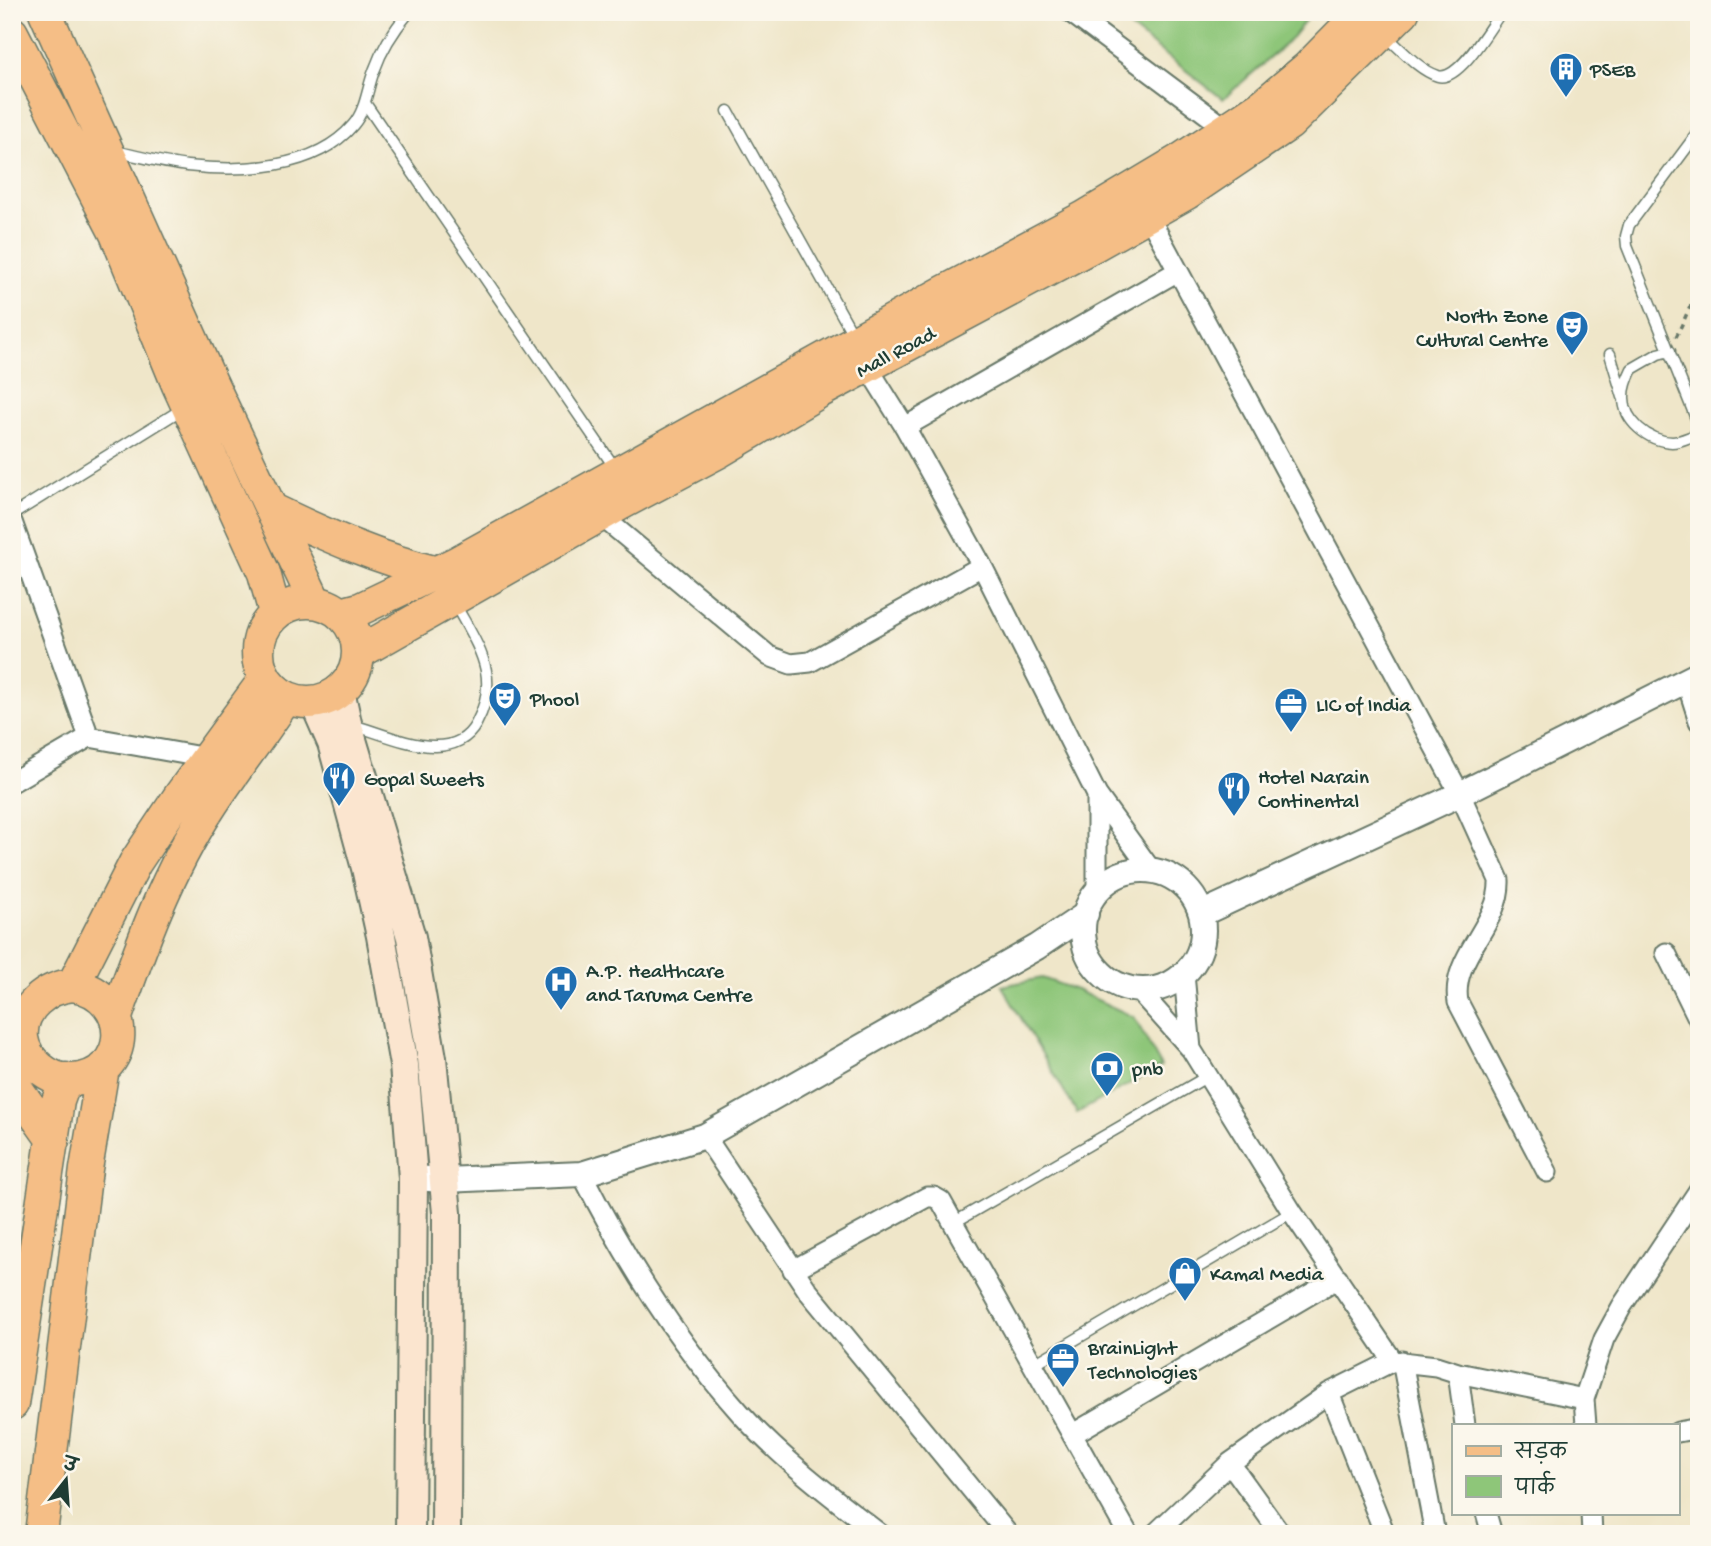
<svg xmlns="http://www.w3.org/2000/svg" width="1711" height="1546" font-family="'Gochi Hand','Playpen Sans Deva',sans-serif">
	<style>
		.green { fill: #8ec679; stroke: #568256; stroke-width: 2 }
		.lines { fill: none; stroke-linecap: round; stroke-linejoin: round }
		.service-casing { stroke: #687868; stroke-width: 13 }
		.minor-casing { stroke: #687868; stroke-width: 23 }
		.tertiary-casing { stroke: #687868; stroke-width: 28 }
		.secondary-casing { stroke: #687868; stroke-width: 32 }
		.primary-casing { stroke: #687868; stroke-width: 35 }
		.path { stroke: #687868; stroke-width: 3.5; stroke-dasharray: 5 5; stroke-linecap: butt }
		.service { stroke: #fff; stroke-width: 10 }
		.minor { stroke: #fff; stroke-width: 19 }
		.tertiary { stroke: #fff; stroke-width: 24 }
		.secondary { stroke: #fbe5cf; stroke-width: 28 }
		.primary { stroke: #f5be86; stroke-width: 32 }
		.labels { text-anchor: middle; stroke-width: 5; stroke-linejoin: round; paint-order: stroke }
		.poi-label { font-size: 21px; fill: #1f3d34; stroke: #fbf7ec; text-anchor: start }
		.street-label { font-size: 21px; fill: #1f3d34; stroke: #fbf7ec }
	</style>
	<rect width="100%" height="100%" fill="#fbf7ec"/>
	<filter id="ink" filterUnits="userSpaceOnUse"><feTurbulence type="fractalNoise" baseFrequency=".0143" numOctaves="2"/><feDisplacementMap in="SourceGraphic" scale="14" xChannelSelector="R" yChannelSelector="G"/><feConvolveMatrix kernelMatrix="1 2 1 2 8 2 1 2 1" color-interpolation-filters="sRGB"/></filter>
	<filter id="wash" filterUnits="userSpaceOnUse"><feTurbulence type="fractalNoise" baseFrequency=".00686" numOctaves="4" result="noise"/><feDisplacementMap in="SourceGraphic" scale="28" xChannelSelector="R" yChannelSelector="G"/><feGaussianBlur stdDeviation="1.57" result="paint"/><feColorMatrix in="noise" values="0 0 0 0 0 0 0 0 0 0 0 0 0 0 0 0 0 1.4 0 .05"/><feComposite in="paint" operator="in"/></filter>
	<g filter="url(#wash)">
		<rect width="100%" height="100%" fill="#efe6c9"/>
		<path class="green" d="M1110,12H1312L1289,41L1223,99Z
			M1042,978L1076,990L1134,1017L1161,1066L1077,1113L1002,986Z"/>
	</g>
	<g filter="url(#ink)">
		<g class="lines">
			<defs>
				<path id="service" d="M1386,36C1401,49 1419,70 1438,76C1459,82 1490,27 1501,12
					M365,103L615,468
					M728,111L855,338
					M1699,131L1629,225L1626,236L1627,246L1699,426
					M114,151C138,156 162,163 187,166C240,172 315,170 353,125C366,110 367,89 374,71C382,48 393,31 409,12
					M1670,351L1658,354L1632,369C1628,377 1624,387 1624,396C1623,421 1648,441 1672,442C1680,442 1691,436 1699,434
					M1610,354L1623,397
					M12,515L184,408
					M353,725C377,732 411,747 436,746C453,746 468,739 476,724C502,676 478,647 455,604
					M955,1222L1208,1076
					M1034,1364L1292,1212"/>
				<path id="minor" d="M1070,12L1228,130
					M1148,215L1460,794L1499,880C1501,925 1450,956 1458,1002L1547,1172
					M867,366L905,427L982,566L1097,795L1151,870
					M905,427L1178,271
					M600,515L769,656L791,664L810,662L982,566
					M12,522L89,737
					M1686,680L1699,721
					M12,782L89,737L207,758
					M1097,795V891
					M1666,953L1699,1020
					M1184,974L1191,1049
					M1138,990L1191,1049L1292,1212L1393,1361
					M705,1136L808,1291L1008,1534
					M582,1174C626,1261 677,1342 742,1415C783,1460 832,1497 880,1534
					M793,1270L927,1197H934L941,1201L1128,1534
					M1402,1361L1435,1534
					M1458,1373L1465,1425
					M1329,1393L1385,1534
					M1586,1425L1584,1399L1604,1339L1622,1306L1699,1190
					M1678,1432L1699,1428
					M1073,1434L1338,1278
					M1230,1463L1281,1534
					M1486,1513L1492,1534
					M1591,1513L1592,1534
					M1155,1534L1230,1463L1329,1393L1393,1361L1436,1366L1458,1373L1584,1399"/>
				<path id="tertiary" d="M1083 930a60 60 0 1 1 120 0a60 60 0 1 1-120 0Z
					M1201,914L1460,794L1699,674
					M413,1178L445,1180L582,1174L705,1136L1037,947L1086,914"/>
				<path id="secondary" d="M340,690L347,723L411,937L432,1058L447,1213L446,1534
					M314,702L332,743L366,868L381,936L404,1065L413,1178L410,1534"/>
				<path id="primary" d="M45,12L211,382L315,602
					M12,33L116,234L178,385L264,573L275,613
					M271,509C325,535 379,559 438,573
					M258 652a50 50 0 1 1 100 0a50 50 0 1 1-100 0Z
					M341,614L360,609L456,563L942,293L1083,218L1180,160L1264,104L1307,68L1362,12
					M358,653L620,504L720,451L819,392L1093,246L1187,193L1289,124L1403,12
					M73,985L135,863L181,794L265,679
					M73,985C136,996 131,1078 72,1080C50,1081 25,1061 22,1038C19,1008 47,987 73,985Z
					M116,1017C141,945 167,872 210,807C234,770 262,735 286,698
					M12,1082L53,1140
					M12,1404L58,1101L66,1079
					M41,1534L86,1169L103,1068"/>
			</defs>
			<use href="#service" class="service-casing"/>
			<use href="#minor" class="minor-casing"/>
			<use href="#tertiary" class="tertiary-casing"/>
			<use href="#secondary" class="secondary-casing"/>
			<use href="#primary" class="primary-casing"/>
			<path class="path" d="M1676,337L1698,290"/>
			<use href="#service" class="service"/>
			<use href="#minor" class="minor"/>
			<use href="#tertiary" class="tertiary"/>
			<use href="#secondary" class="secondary"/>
			<use href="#primary" class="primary"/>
		</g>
	</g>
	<defs>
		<symbol id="building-pin" viewBox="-11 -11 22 30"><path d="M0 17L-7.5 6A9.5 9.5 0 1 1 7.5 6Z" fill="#1f6fb2" stroke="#fbf7ec"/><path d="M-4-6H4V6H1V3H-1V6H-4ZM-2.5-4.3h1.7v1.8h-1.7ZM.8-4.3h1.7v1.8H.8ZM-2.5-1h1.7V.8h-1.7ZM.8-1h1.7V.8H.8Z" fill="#fff"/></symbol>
		<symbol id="theatre-pin" viewBox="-11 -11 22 30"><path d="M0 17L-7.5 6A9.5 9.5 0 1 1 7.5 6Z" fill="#1f6fb2" stroke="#fbf7ec"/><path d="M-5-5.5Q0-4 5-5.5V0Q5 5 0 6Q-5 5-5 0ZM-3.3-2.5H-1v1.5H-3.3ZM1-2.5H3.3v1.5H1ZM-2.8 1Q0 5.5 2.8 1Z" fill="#fff"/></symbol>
		<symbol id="office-pin" viewBox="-11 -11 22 30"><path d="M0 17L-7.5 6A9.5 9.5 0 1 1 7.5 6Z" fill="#1f6fb2" stroke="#fbf7ec"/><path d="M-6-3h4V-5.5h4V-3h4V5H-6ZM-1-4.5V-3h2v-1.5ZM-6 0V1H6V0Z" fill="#fff"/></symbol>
		<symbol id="restaurant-pin" viewBox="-11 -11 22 30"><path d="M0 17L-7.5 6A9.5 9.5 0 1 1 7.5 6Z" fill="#1f6fb2" stroke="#fbf7ec"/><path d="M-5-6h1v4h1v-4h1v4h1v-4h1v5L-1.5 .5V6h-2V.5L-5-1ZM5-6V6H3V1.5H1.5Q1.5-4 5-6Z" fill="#fff"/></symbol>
		<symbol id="hospital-pin" viewBox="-11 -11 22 30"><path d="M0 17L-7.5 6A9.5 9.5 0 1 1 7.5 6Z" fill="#1f6fb2" stroke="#fbf7ec"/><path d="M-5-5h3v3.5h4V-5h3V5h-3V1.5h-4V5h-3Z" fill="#fff"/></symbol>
		<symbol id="bank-pin" viewBox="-11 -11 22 30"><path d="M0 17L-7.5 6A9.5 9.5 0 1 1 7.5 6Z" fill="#1f6fb2" stroke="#fbf7ec"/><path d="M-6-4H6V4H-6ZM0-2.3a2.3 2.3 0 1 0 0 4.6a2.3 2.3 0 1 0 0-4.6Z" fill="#fff"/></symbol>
		<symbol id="shop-pin" viewBox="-11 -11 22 30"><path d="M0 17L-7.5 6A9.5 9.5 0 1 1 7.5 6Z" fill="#1f6fb2" stroke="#fbf7ec"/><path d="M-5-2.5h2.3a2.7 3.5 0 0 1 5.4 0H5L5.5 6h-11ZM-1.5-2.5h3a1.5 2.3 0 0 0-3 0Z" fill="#fff"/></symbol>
	</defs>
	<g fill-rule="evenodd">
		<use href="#building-pin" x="1547" y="50" width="38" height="52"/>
		<use href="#theatre-pin" x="1553" y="308" width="38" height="52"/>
		<use href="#theatre-pin" x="486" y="679" width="38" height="52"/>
		<use href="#office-pin" x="1272" y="685" width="38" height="52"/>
		<use href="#restaurant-pin" x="320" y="759" width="38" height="52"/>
		<use href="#restaurant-pin" x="1215" y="769" width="38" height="52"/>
		<use href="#hospital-pin" x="542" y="963" width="38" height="52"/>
		<use href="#bank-pin" x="1088" y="1049" width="38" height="52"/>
		<use href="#shop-pin" x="1166" y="1254" width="38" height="52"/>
		<use href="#office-pin" x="1044" y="1340" width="38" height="52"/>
	</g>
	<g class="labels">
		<g class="poi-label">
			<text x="1590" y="76">PSEB</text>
			<text x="1548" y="322" text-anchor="end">North Zone<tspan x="1548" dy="24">Cultural Centre</tspan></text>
			<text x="530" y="705">Phool</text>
			<text x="1316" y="711">LIC of India</text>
			<text x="1258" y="783">Hotel Narain<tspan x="1258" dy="24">Continental</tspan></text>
			<text x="364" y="785">Gopal Sweets</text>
			<text x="586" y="977">A.P. Healthcare<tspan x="586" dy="24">and Taruma Centre</tspan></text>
			<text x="1132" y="1075">pnb</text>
			<text x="1210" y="1280">Kamal Media</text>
			<text x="1088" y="1354">BrainLight<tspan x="1088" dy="24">Technologies</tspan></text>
		</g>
		<g class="street-label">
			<text transform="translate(895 351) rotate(-28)" y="7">Mall Road</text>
		</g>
	</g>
	<rect width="1711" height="1546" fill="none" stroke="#fbf7ec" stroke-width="42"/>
	<rect x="1452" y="1424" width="228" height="91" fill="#fbf7ec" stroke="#a3ada2" stroke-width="2"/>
	<rect x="1466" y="1446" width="35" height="10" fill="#f5be86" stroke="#a3ada2" stroke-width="2"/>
	<text x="1515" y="1458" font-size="21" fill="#1f3d34">सड़क</text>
	<rect x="1466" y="1476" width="35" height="21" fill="#8ec679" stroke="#a3ada2" stroke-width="2"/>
	<text x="1515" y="1494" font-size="21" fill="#1f3d34">पार्क</text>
	<g transform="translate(66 1480) rotate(17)" stroke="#fbf7ec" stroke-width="5" paint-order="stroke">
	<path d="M0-5L12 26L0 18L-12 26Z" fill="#1f3d34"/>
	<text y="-10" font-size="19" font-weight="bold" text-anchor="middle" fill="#1f3d34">उ</text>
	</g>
</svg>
